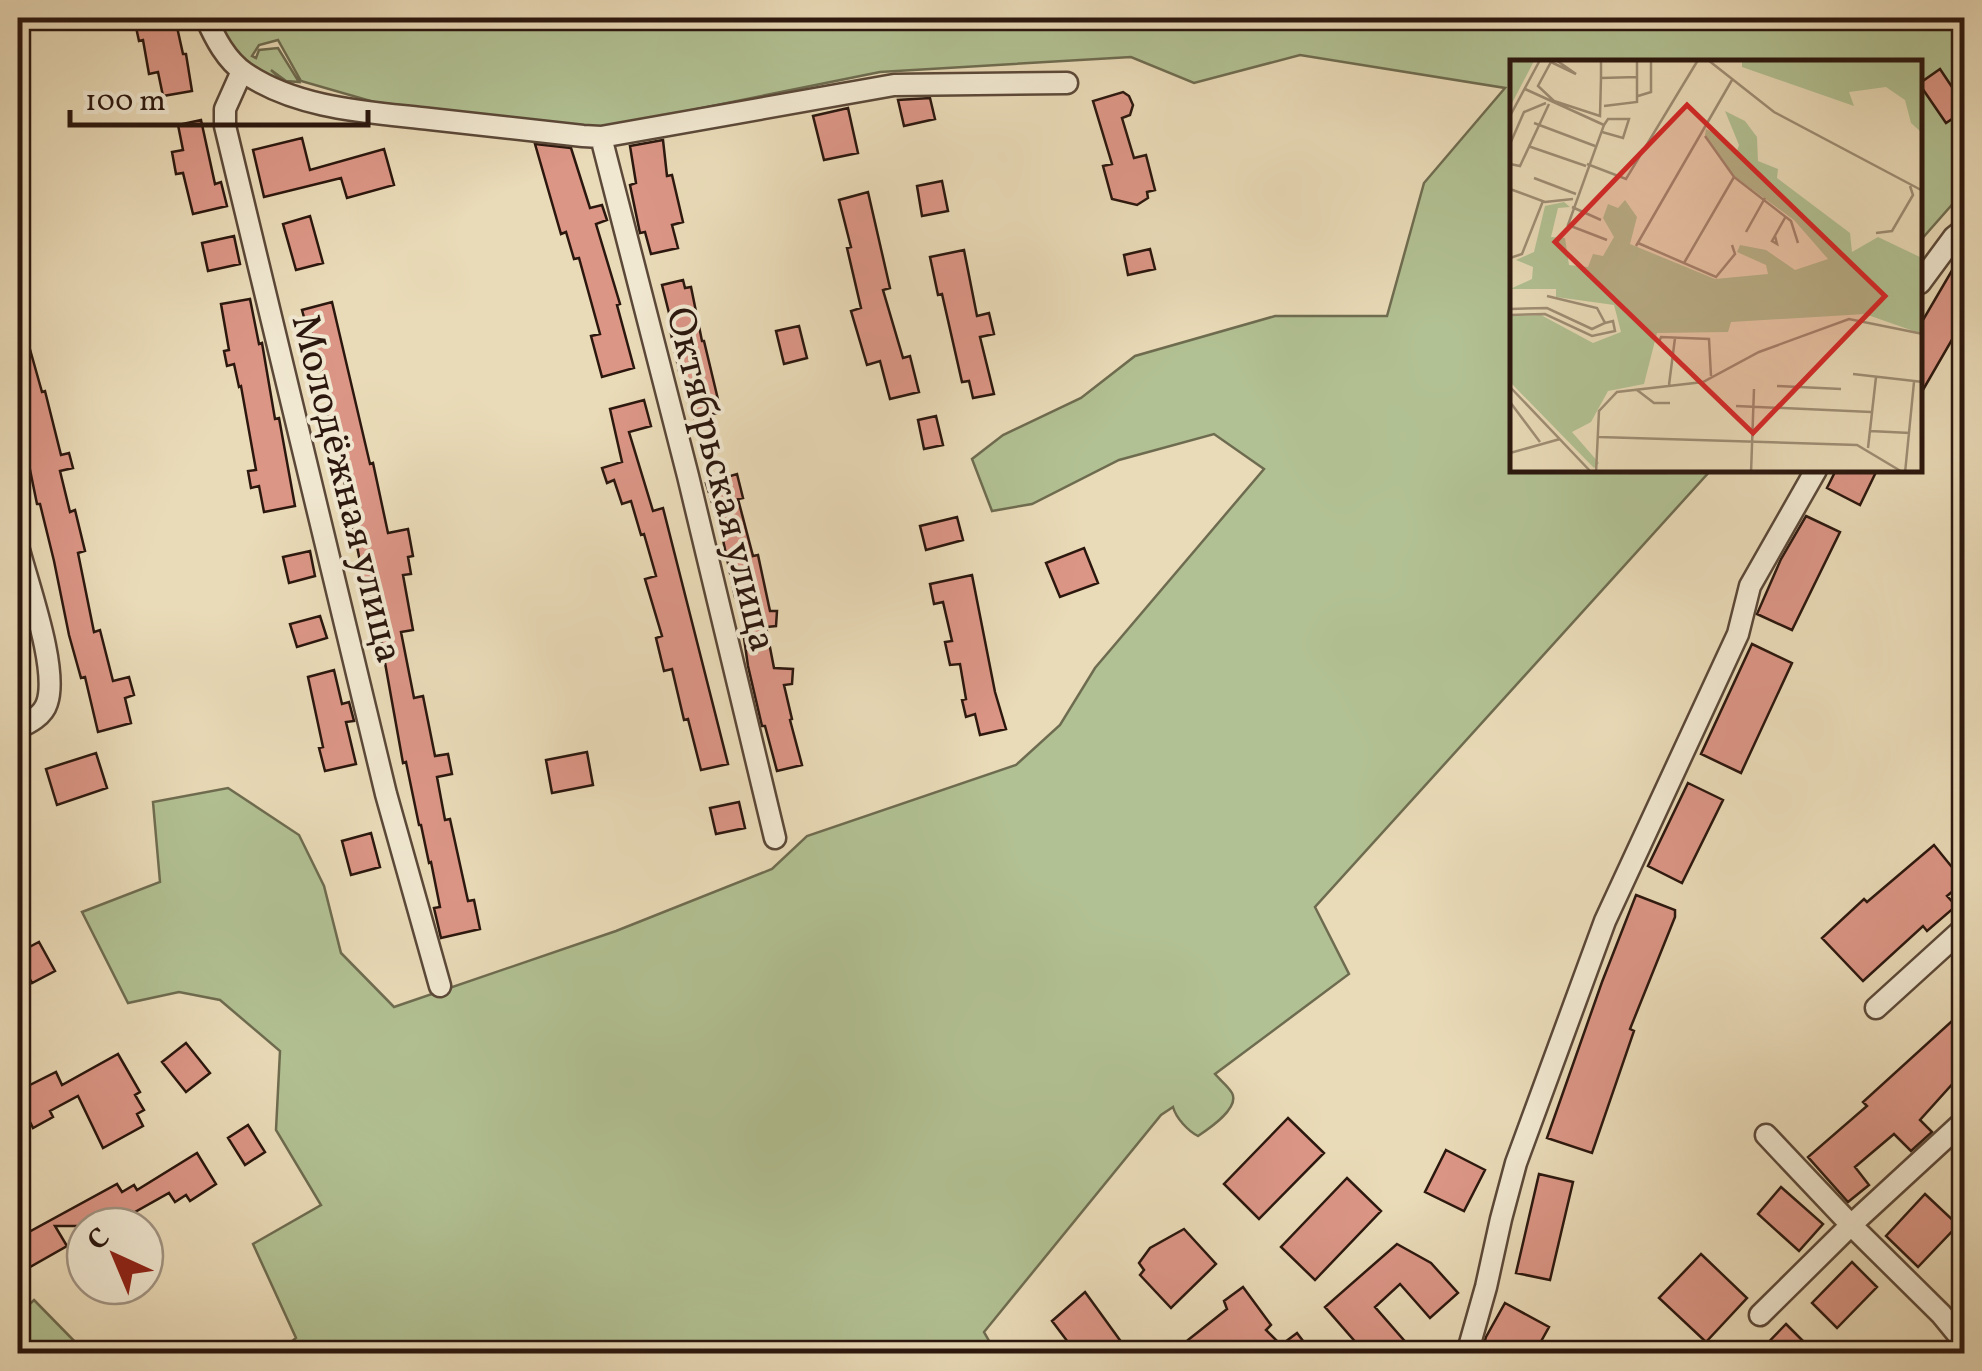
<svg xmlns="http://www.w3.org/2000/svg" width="1982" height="1371" font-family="Vollkorn,serif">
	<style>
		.green { fill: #b2c193; stroke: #6e6c50; stroke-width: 2.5 }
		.building { fill: #dc9686; stroke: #2b170e; stroke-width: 2.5 }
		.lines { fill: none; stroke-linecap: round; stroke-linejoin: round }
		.minor-casing { stroke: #5b4838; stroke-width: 25 }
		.minor { stroke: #f1e8d1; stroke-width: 20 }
		.labels { text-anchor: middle; stroke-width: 8; stroke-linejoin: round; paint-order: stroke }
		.street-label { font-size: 40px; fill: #2b170e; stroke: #f1e8d1 }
		.inset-road { fill: none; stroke: #9e8d74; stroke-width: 2.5 }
		.view { fill: #d62828; fill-opacity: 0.15; stroke: #d62828; stroke-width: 5 }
		.inset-edge { fill: none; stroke: #2b170e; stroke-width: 5 }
	</style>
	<rect width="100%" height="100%" fill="#eadbb8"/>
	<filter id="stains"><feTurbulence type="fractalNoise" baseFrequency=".002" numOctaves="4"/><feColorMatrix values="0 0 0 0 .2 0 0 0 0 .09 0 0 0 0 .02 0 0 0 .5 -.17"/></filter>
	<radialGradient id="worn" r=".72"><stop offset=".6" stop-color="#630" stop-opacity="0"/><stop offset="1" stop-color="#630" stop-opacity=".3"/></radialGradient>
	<path class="green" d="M247,18H1964V191L1920,241V62H1512V470H1711L1315,907L1349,974L1215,1074C1220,1080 1228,1086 1232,1093C1240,1108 1210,1128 1198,1136C1188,1131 1176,1118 1173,1107L1161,1115L984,1332L996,1353H277L296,1338L253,1244L321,1205L276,1130L280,1051L220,1000L179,992L128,1003L82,912L160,882L153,802L228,788L299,835L324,886L341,953L394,1007L616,931L772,869L807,836L1016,765L1060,725L1095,668L1264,469L1214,434L1119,460L1032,504L992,511L972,459L1003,435L1081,398L1135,356L1275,316H1387L1424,183L1505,88L1300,55L1194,83L1131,57L880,72L598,129L374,102L301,81L278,40L259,45L252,56L256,58L259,50L278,48L299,82L286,81L271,70L283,81L240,63L219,30Z
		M34,1300L86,1353H18V1315Z"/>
	<path class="building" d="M134,18H175L183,54H186L192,91L163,96L158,72L149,74L143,40L139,41Z
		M1940,69L1964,105V111L1946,123L1920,85V83Z
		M1123,92L1129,96L1133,105L1130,115L1122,118L1134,158L1146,155L1155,190L1147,192L1148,198L1137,205L1112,199L1103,166L1112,164L1093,101Z
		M930,98L935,119L904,126L898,100Z
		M848,108L858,153L824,160L813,116Z
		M201,120L215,184L221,182L227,206L193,214L183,173L176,174L172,152L183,150L178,125Z
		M302,138L310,170L384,149L394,185L347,198L341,178L264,197L253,150Z
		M663,140L667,176L672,175L683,222L672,225L678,248L651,254L645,232L640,233L630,185L636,183L630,146Z
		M535,144L571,148L590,208L602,205L607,220L596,224L620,304L617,305L634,368L602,377L591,336L600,334L579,258L574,259L566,232L561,234Z
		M942,181L948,211L922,216L917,186Z
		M868,192L890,288L883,290L903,358L910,356L919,392L890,399L880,361L867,365L851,311L861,308L847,248L851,247L839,200Z
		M310,216L323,263L296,270L283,224Z
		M234,236L240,264L208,271L202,243Z
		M1150,249L1155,269L1128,275L1124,255Z
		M964,250L977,316L989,313L994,334L980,337L994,394L973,398L969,381L962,382L942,294L938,295L930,257Z
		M1954,267L1964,273V319L1920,395V325Z
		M683,280L685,288L691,287L702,341H704L721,412L694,418L683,370L679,371L670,329H673L662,285Z
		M250,299L259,344L262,343L275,419L279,418L295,506L264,512L259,486L251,488L248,471L256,470L241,386L239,387L234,364L227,366L224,351L229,350L221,304Z
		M332,302L370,464L373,463L388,533L408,529L413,556L408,557L411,574L403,575L413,630L401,632L414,698L423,696L435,756L448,754L452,774L437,777L445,820L450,819L468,901L474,900L480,929L441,938L434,908L440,907L431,862L429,863L421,825H419L406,762L403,763L380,635L377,636L368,582H364L337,444L334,445L326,408L331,407L311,332H308L302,310Z
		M22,321L42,392L45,391L61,455L69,453L73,468L60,471L70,512L75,510L85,551L78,553L94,632L100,630L113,681L129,677L134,695L125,698L131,723L98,732L85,677L81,678L69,635L54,561L40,504H37L18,411V322Z
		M799,326L807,358L784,364L776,331Z
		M644,400L651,426L629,432L653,511L663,508L728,764L701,770L688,719L684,720L672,669L664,671L656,638L662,636L645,579L656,576L644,534L641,535L631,501L622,504L614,480L607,483L602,468L622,462L610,409Z
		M936,416L943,445L924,449L918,420Z
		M1836,470H1877L1860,505L1827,488Z
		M737,474L743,498L738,499L753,556L758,555L770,611H777L776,626L766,627L774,668L793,669L792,684L784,685L792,719L790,720L802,765L777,771L765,726H762L748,666L743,631L748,594L735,597L722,535L706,483Z
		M1806,516L1840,532L1792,630L1757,614L1781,559Z
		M957,517L963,540L926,550L920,526Z
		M1084,548L1098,583L1060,597L1046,563Z
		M310,551L315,576L289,583L283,557Z
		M972,575L995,692L1006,729L980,735L975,714L966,717L962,700L966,699L960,664L950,665L945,642L952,641L943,602L934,604L930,584Z
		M320,616L327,638L297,647L290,624Z
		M1752,644L1792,663L1741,773L1701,754Z
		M334,670L342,704L349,702L354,721L346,722L356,764L325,771L319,748L323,747L308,677Z
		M587,752L593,785L552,793L546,760Z
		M96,753L107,788L57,805L46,769Z
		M1688,783L1723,800L1682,883L1648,866Z
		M739,802L745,828L716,834L710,808Z
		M371,833L380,867L351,875L342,841Z
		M1934,845L1964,882L1947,896L1956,906L1927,931L1923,926L1863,981L1822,938L1864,899L1867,902Z
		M1636,895L1675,910V917L1630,1029L1634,1031L1592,1153L1547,1138L1602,982Z
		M39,942L55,971L32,983L27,974L18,979V953Z
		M1952,1021L1964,1035V1071L1920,1120L1932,1132L1911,1151L1894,1134L1855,1167L1869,1185L1848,1202L1808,1157L1867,1106L1863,1102Z
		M186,1043L210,1073L186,1092L162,1062Z
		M118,1054L140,1092L135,1095L144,1110L137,1114L143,1126L103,1148L78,1096L50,1111L53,1117L33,1128L18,1098V1091L56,1072L62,1085Z
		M1288,1118L1324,1153L1259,1219L1224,1184Z
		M248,1125L265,1152L245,1165L228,1138Z
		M1446,1150L1485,1170L1464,1211L1425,1192Z
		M197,1153L216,1184L190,1201L186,1195L175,1202L169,1193L110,1226H55L67,1246L30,1267L18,1246V1238L117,1184L122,1192L134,1185L137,1190Z
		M1539,1174L1573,1182L1550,1280L1516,1273Z
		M1347,1178L1381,1211L1315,1280L1281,1247Z
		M1781,1187L1823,1224L1799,1251L1758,1214Z
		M1925,1194L1958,1225L1918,1267L1886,1236Z
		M1184,1229L1216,1264L1171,1308L1140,1275L1144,1270L1139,1263L1150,1248Z
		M1397,1244L1431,1263L1458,1293L1430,1318L1400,1284L1375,1307L1416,1354H1366L1325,1307Z
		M1701,1254L1747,1298L1706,1342L1659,1298Z
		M1852,1262L1877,1287L1837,1328L1812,1303Z
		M1243,1287L1271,1325L1266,1330L1281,1345L1297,1333L1313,1354H1198L1188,1340L1227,1309L1224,1301Z
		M1085,1292L1101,1314L1130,1354H1077L1052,1321Z
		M1505,1303L1549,1327L1534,1354H1481L1486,1337Z
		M1786,1324L1816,1354H1757Z"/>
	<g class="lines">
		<defs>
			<path id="minor" d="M206,18C215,38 226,60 245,73C298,109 368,112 430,119C481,125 532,130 583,136L601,137L894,85L1067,83
				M242,71L225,109V126L386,794L440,986
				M601,137L688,476L775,838
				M1920,283L1954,237L1964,229
				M18,546C27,582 59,669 47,703C43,716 29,723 18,728
				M1876,1008L1964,928
				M1766,1135L1851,1225L1941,1314L1964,1342
				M1760,1315L1851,1225L1964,1121
				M1467,1354L1486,1287L1501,1219L1516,1163L1605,921L1738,634L1750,586L1816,470"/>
		</defs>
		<use href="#minor" class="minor-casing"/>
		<use href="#minor" class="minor"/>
	</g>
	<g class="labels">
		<g class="street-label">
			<text transform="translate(723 479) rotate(76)" y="14">Октябрьская улица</text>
			<text transform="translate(349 488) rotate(76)" y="14">Молодёжная улица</text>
		</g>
	</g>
	<g transform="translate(1510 60)">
		<rect width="412" height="412" fill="#eadbb8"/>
		<path d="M0,0L24,1L0,47ZM232,0H412V73L401,63L395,40L376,27L339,32L344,46L232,7ZM215,51L235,61L247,77L248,101L268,109L267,118L340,173L342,192L368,177L412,198V274L355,254L221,262L218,272L147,273L134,324L98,331L81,362L62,372L89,403L84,408L0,322V256L31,255L83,283L111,272L104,245L46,237V229H0L22,219L23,207L6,200L24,192L35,146L54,142L60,147L48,148L41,177L55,178L59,205L78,207L83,194L93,196L104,177L93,158L98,144L108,148L115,140L127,157L120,184L205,219L258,214L256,205L227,192L230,185L256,190L285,210L318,199L284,160L224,116L195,75L196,69L210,76L226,94L229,85Z" fill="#b2c193"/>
		<path class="inset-road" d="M42,0L28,26L44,41M91,0V18L128,17M198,0L264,52L413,131M41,2L66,14L46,0M15,29L94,65L58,165L97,180M128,36L141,32V0M44,41L90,56L91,18M94,46L127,42V0M0,56L30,0M24,63L85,86M92,72L113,78L119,59H98L94,65M195,76L224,117L281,161L288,183M0,84L14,52L36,43M18,86L76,106M0,104L10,106L39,44M77,104L116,119L188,0M24,118L66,134M0,129L35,142L63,139M62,147L91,160M236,172L255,138M366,173L382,171L403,135L400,126M265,176L267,184L262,181L276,156M128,183L206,217L225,194L222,185M126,186L222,20M0,198L12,194L33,141M174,203L224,117M0,249L37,248L82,269L95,263L87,248L37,236M0,255L35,254L82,276L105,271L103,261L95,263M149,282L151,277L199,279L201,316M343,314L413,322M159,325L165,278M267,326L331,329M0,327L82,413M127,330L144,343H160M0,342L30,382M226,346L361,352M360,371L400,373M89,377L347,385L394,413M358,388L366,317M0,393L50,379M86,413L89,351L107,332L193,322L249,292L339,259L413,274M119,413H157M241,413L244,329M395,413L404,322"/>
		<path class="view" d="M177,45L375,236L243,373L45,182Z"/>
		<rect width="412" height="412" class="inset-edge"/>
	</g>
	<rect width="1982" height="1371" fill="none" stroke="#eadbb8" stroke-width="60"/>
	<rect x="20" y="20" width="1942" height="1331" fill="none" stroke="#2b170e" stroke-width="5"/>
	<rect x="30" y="30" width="1922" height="1311" fill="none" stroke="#2b170e" stroke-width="2.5"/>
	<g transform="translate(115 1256) rotate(316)"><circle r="48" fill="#f1e8d1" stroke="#a29483" stroke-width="2.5"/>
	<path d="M0-8L18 38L0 25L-18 38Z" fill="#8f2418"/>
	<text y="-15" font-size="28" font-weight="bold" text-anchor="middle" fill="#2b170e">С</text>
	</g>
	<path d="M70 110v15h298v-15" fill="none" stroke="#2b170e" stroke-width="5"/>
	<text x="85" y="110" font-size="30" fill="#2b170e" stroke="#f1e8d1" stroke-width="8" paint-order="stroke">100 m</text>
	<rect width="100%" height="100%" filter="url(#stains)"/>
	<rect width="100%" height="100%" fill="url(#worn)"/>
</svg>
